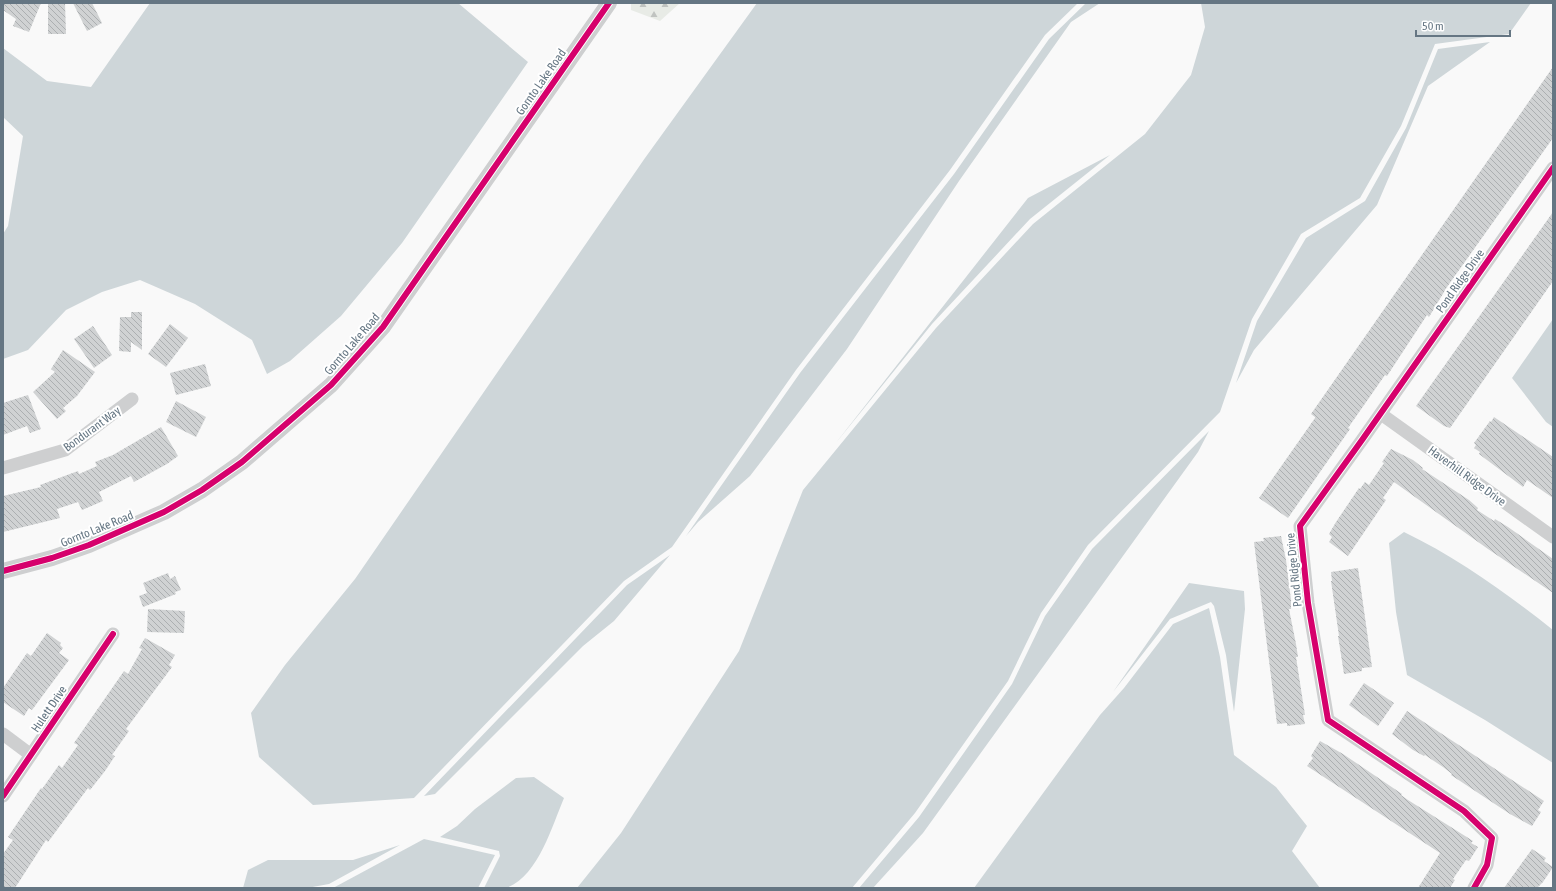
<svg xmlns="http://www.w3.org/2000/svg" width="1556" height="891" font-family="'Asap Condensed',sans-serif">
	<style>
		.forest { fill: url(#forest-firs) }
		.water { fill: #ced6d9 }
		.building { fill: url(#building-back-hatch) }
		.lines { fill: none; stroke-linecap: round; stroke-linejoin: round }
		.minor { stroke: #cecfd0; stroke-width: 13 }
		.tertiary { stroke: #cecfd0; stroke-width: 16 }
		.cycleway-casing { stroke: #fff; stroke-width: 8 }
		.cycleway { stroke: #d6006c; stroke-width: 6 }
		.labels { text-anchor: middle; stroke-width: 4; stroke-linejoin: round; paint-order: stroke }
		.street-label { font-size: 12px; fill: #657683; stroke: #fff }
	</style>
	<defs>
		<pattern id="forest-firs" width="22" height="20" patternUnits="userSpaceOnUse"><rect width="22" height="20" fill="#e8ebe6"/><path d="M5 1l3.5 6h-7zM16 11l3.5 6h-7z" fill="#c0c3c0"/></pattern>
		<pattern id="building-back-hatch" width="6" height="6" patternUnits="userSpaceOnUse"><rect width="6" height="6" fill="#d0d2d3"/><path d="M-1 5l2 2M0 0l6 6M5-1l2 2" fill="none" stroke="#acafb1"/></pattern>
	</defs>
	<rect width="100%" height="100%" fill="#f9f9f9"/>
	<path class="forest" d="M631,3H680L660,21L631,10Z"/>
	<path class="water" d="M150,3H458L528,62L402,243L341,316L290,361L267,374L252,340L195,304L140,280L102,292L66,310L28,350L3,359V234L8,226L23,136L3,117V48L47,81L91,87Z
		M757,3H1078L1045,35L950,170L796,370L672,547L624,581L414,798L313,805L259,757L251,713L285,665L355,579L645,158Z
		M1086,3H1100L1071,22L959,181L847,349L750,476L698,522L686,536L800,373L954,174L1049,39Z
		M1201,3H1531L1509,34L1435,44L1401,126L1360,198L1301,234L1252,319L1220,412L1088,545L1041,613L1008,681L915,813L852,888H577L621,833L739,651L803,490L936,328L1033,224L1145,134L1191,75L1205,27Z
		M1490,42L1428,86L1377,205L1254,350L1236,383L1257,321L1306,238L1365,201L1406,128L1438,49Z
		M1110,155L1030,219L932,324L835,444L1028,198Z
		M1553,319V427L1546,422L1512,378Z
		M1209,431L1198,452L923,833L873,888H859L919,817L1012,684L1045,616L1092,549Z
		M1404,532C1458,558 1506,593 1553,630V763L1485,720L1407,675L1396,612L1389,543Z
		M670,555L614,621L583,646L435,794L424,796L627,585Z
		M1189,583L1244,591L1245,609L1234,712L1226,655L1214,606L1211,602L1170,619L1113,692Z
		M1209,608L1220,657L1234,755L1276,787L1307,826L1292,851L1320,888H974L1100,715L1124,688L1173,624Z
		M534,777L564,798C552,826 538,877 506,888C500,890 490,888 484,888L500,856L499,851L440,837L457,826L475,809L516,778Z
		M424,839L495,855L478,888H333Z
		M400,845L329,884L307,888H243L248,870L268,860H353Z"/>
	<path class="building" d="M3,3H41L29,32L13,26L16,19L3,10Z
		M48,3H65L66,34H48Z
		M73,3H92L102,23L87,31Z
		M1553,67V138L1447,287L1429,317L1427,315L1387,376L1385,375L1348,428L1350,429L1288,518L1259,498L1315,418V417L1311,414Z
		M1553,212V281L1450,428L1444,426L1416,406Z
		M131,312H142V350L131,342V352L119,351L120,317H131Z
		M170,324L188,338L166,367L148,354Z
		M93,326L112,355L94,368L74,339Z
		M63,350L95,372L77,396L63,408L66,411L57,419L33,392L55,372L51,369Z
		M205,364L211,386L176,395L170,373Z
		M28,395L41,429L30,433L27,426L3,435V403Z
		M176,401L206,417L196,437L166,422Z
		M1494,417L1553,457V498L1527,480L1523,487L1479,454L1480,452L1474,448L1476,445L1474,443L1490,421L1491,422Z
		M161,427L178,456L167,464L134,482L131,476L99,492L103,501L82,510L78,502L57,509L60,518L3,532V496L41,487L40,485L78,471L79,474L97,466L95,462L113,455Z
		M1391,449L1413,460L1423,468L1422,469L1469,500L1478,508L1477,510L1494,521L1495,519L1508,527L1553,559V593L1488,549L1394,482L1383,498L1386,500L1348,556L1329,542L1332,537L1329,534L1336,522L1359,488L1360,489L1365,482L1369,485L1384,463L1382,462Z
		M1281,536L1286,560L1291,600V609H1289L1296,644L1298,657H1296L1305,715H1303L1305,724L1287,726V723L1277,724L1254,542L1264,541L1263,538Z
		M1358,568L1372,667L1362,668V671L1344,674L1338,636H1339L1331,581H1332L1331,572Z
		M168,573L170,579L175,576L181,590L175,592L176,594L143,607L139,596L147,593L143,583Z
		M148,609L185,611L184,633L147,632Z
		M47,633L61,643L60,645L63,648L59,653L69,660L32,710L29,708L24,716L3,702V688L27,653L31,656Z
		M145,638L175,655L169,665L172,667L126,729L129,731L112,755L115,756L105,771L90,790L88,788L48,842L46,840L15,888H3V854L13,840L8,837L41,788L42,789L59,765L62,768L78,745L74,743L124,671L128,674L142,649L139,648Z
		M1364,683L1394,703L1378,726L1349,705Z
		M1407,711L1544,801L1538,810L1541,812L1532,826L1510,814L1451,775L1452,774L1443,767L1425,755L1424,756L1413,750L1392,734Z
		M1320,741L1343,754L1402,794L1401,795L1408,800L1473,841L1471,843L1478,847L1469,861L1466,860L1453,879L1455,880L1450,888H1418L1440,853L1307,766L1313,758L1311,756Z
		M1532,849L1546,858L1544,861L1553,867L1543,882L1537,888H1504Z"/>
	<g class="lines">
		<path class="minor" d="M1381,414L1553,537
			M3,468L65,450L132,399
			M3,734L31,755
			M3,796L113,634
			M1474,888L1487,865L1492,838L1464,811L1328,720L1308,603L1300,526L1362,440L1553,168"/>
		<path class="tertiary" d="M3,571L52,558L89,545L164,512L202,490L242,462L331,385L383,327L609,3"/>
		<defs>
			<path id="cycleway" d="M3,571L52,558L89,545L164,512L202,490L242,462L331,385L383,327L609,3
				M3,796L113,634
				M1474,888L1487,865L1492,838L1464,811L1328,720L1308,603L1300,526L1362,440L1553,168"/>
		</defs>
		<use href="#cycleway" class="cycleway-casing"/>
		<use href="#cycleway" class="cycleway"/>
	</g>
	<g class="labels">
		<g class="street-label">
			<text transform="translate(541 82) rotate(-55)" y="4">Gornto Lake Road</text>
			<text transform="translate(1460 281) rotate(-55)" y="4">Pond Ridge Drive</text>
			<text transform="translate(352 344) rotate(-49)" y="4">Gornto Lake Road</text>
			<text transform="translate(92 429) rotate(-36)" y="4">Bondurant Way</text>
			<text transform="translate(1467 476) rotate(36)" y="4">Haverhill Ridge Drive</text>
			<text transform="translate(97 529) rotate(-22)" y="4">Gornto Lake Road</text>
			<text transform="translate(1294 570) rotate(-96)" y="4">Pond Ridge Drive</text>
			<text transform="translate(49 709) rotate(-56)" y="4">Hulett Drive</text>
		</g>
	</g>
	<rect width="1556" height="891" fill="none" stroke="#657683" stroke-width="8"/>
	<path d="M1416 30v6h94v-6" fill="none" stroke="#657683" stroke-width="2"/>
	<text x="1422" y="30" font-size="12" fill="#657683" stroke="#ffffff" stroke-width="3" paint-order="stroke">50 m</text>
</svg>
